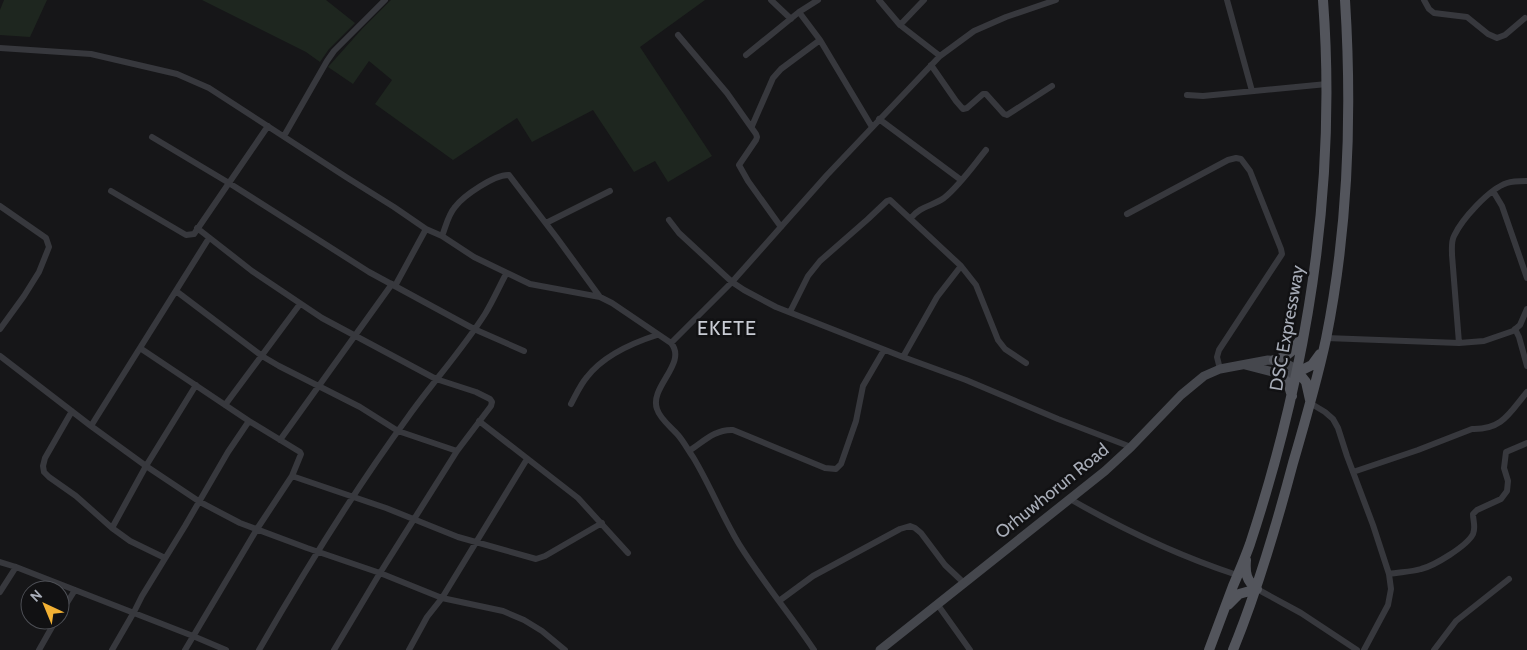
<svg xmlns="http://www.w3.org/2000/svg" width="1527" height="650" font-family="Cabin,sans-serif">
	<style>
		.green { fill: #1e261f }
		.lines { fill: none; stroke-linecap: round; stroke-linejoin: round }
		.street { stroke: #37383d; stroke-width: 6 }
		.secondary { stroke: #45474d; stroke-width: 9 }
		.primary { stroke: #53555c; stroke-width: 10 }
		.labels { text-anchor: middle; stroke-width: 5; stroke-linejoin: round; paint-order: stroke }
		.street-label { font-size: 18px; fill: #a8adb8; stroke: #111113 }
		.quarter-label { font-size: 20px; letter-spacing: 1px; fill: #c9ccd4; stroke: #111113 }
	</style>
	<rect width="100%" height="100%" fill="#161618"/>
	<path class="green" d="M4,0H47L30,37L0,35V10Z
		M202,0H326L355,23L329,49L320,62L306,52Z
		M391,0H705L640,47L712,156L668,182L655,161L634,172L593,110L532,142L517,118L453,160L375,104L392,80L369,61L353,84L328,67L362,29Z"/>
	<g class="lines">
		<path class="street" d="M771,0L791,19
			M879,0L900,25L940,56
			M1227,0L1252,91
			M1424,0L1429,9L1434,13L1467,17L1488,34L1497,38L1505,35L1525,18
			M799,12L820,40L872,127
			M900,25L924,0
			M678,35L727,93L756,134L757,137L756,140L739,165L748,181L781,227
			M0,48L91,54L177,74L209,88L346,177L394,207L426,229L442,236L474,257L530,284L600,297L612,303L671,343C688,363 649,387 657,409C660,419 671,427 678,435C684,442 688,450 693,457C710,485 722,516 739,544C762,581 790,614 814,650
			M746,55L799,12L818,0
			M931,65L956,101L963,109L967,108L983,94H986L1004,114L1007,115L1052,86
			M1187,95L1203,96L1327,84
			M879,119L961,180
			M752,126L773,78L781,69L820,40
			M284,136L327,61L334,51L385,0
			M152,137L229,183L369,272L474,329L524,351
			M111,191L186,235L194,234L268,126
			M1493,191L1502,206L1527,278
			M0,206L46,238L49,247L39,272L24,296L0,329
			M1127,214L1228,160L1236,158L1241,159L1250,171L1281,249L1282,254L1219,350L1217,357L1220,369
			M911,218C920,206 933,206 944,198C960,185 973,166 986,150
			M669,220L679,233L732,282L744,290L776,307L903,357L966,380L1058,419L1131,447
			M546,223L610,191
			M197,228L252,271L322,318L436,379L476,392L490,399L492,402L491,406L457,451L380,573L334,650
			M442,236C446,226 448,215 455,207C463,196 495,174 509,175L557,238L600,297
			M395,286L426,229
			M176,291L262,356L279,366L360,407L398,431L457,451
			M790,312L808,276L820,261L868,219L887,201L890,200L961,266L976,285L998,340L1005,349L1026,363
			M1515,329L1519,337L1527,366
			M1326,338L1459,343L1484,341L1513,331L1520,325L1527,309
			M671,343L732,282L827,175L940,56L974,31L1006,17L1056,0
			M1459,343L1452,255C1452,248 1451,242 1454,236C1462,219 1489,189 1507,183C1513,181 1521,181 1527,181
			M140,348L249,421L300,452L301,454L292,476L257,529L185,650
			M0,356L91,426L146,466L200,502L240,523L307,548L380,573L442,598L503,611L524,620L542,631L565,650
			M903,357L937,297L961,266
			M1310,403L1325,412L1333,419L1338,428L1347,456L1373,525L1389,574L1391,589L1388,605L1364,650
			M571,404C576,395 580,385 587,377C604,355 632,343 657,335
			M225,405L300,304
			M72,411L45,458L43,466L44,472L49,477L76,496L112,528L130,541L165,558
			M479,421L578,498L628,553
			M91,426L209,238
			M280,440L392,284
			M689,451C703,442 715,429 733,430L825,468L836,469L841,464L856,421L863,386L884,350
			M1353,472L1418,450L1472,429C1503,430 1510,412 1527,392
			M292,476L386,508L458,537L536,559L545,556L602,523
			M1070,499C1124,530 1179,556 1237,575
			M112,528L146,466L196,385
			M0,562L16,567L193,636L226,650
			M1389,574C1400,572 1411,572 1421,569C1434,566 1467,546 1473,534C1476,527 1473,521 1473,514L1477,510L1501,499L1507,491L1508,481L1504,468L1506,452L1527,443
			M1257,589L1301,613L1357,650
			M0,592L16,567
			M779,601L813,576L900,529L910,526L915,528L921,533L945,565L964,583
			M936,605L940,608L970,650
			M60,614L75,590
			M39,650L56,620
			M112,650L134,612L142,596L185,526L228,452L249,421
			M259,650C305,570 354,491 408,417C433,382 462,350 485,314C493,301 499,287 506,274
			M409,650L427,617L442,598L527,459
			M1434,650L1456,621L1509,579"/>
		<path class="secondary" d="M880,650L1105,471L1131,447L1181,395L1204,376L1220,369L1268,360C1278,360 1291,364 1298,372L1291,375H1285L1245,365"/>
		<path class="primary" d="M1274,360C1288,358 1295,348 1302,337
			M1279,374L1288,383L1292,396
			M1310,400L1306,382L1298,372L1312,365L1320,354
			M1246,560C1245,572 1246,581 1257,589
			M1228,605L1239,594L1257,589
			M1209,650C1217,629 1225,607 1233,586C1239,572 1245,558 1250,544C1308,368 1337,186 1323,0
			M1233,650C1258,589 1276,527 1293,463C1305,422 1317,381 1326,339C1348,230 1352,111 1345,0"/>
	</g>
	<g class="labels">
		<g class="street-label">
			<text transform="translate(1287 328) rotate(-80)" y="6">DSC Expressway</text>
			<text transform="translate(1052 491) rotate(-39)" y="6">Orhuwhorun Road</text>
		</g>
		<g class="quarter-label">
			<text x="727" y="335">EKETE</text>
		</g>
	</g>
	<g transform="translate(45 605) rotate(316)"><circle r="24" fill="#111113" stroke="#4d4f55"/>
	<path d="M0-4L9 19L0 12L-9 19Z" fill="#f2b134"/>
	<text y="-8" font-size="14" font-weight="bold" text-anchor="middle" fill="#a8adb8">N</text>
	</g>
</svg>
